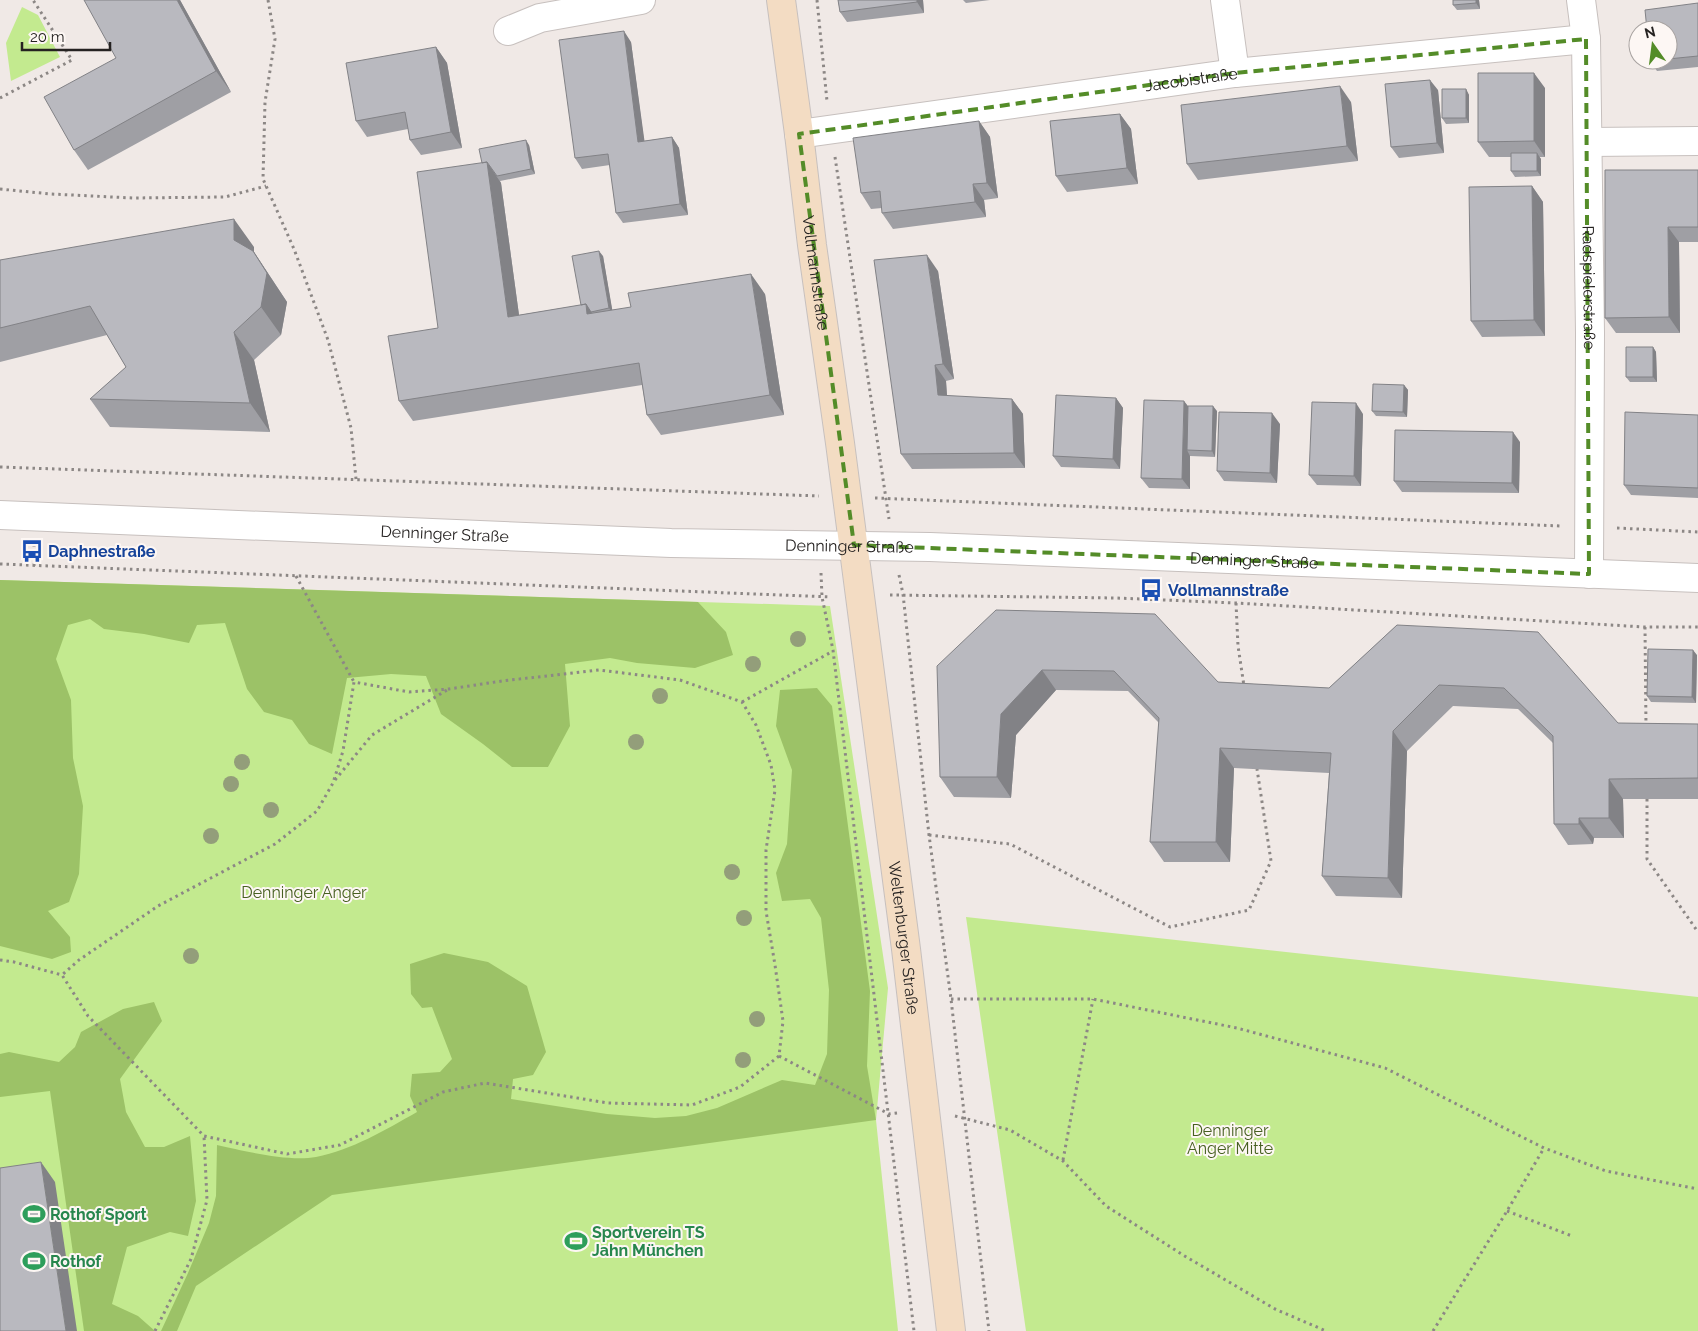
<svg xmlns="http://www.w3.org/2000/svg" width="1698" height="1331" font-family="Raleway,sans-serif">
	<style>
		.green { fill: #c3ea8f }
		.forest { fill: #9cc267 }
		.lines { fill: none; stroke-linecap: round; stroke-linejoin: round }
		.minor-casing { stroke: #c7c0be; stroke-width: 30 }
		.tertiary-casing { stroke: #c7c0be; stroke-width: 30 }
		.secondary-casing { stroke: #c7c0be; stroke-width: 30 }
		.path { stroke: #8c8785; stroke-width: 3; stroke-dasharray: 2.5 4; stroke-linecap: butt }
		.minor { stroke: #fff; stroke-width: 28 }
		.tertiary { stroke: #fff; stroke-width: 28 }
		.secondary { stroke: #f3dcc3; stroke-width: 28 }
		.tree { fill: #939e7a }
		.wall { fill: #9f9fa4 }
		.shaded-wall { fill: #828286 }
		.building { fill: #b9b9bf; stroke: #828286 }
		.marked { fill: none; stroke: #548c28; stroke-width: 4; stroke-dasharray: 10 6; stroke-linejoin: round }
		.labels { text-anchor: middle; stroke-width: 4; stroke-linejoin: round; paint-order: stroke }
		.street-label { font-size: 16px; fill: #252221; stroke: #fdf7f4 }
		.transit-label { font-size: 16px; font-weight: bold; fill: #164399; stroke: #fdf7f4; text-anchor: start }
		.park-label { font-size: 16px; fill: #476021; stroke: #fdf7f4 }
		.leisure-label { font-size: 16px; font-weight: bold; fill: #27864d; stroke: #fdf7f4; text-anchor: start }
	</style>
	<rect width="100%" height="100%" fill="#f0e9e6"/>
	<path class="green" d="M22,7L38,15L60,57L11,81L6,43Z
		M0,580L830,606L888,988L876,1120L898,1331H0Z
		M966,917L1698,997V1331H1026Z"/>
	<path class="forest" d="M0,580L698,602L726,632L733,655L695,668L637,663L610,658L565,664L570,726L548,767H512L483,744L441,714L426,676L391,674L347,678L332,754L309,744L292,720L264,712L247,689L225,623L197,625L189,643L144,634L104,629L90,619L68,625L56,659L71,700L73,758L83,806L79,874L69,902L48,911L70,937L71,952L52,959L0,946Z
		M817,688L832,706L870,991L867,1066L876,1120L332,1195L196,1286L177,1331H161L188,1273L209,1223L216,1196L217,1145C244,1151 288,1162 316,1157C352,1150 385,1130 417,1112L410,1096L412,1074L440,1072L452,1059L432,1007L422,1008L411,994L410,964L444,953L488,962L527,986L546,1052L533,1075L513,1079L511,1099L607,1114L655,1118L686,1116L717,1108L782,1080L815,1085L827,1054L829,990L821,918L810,899L782,901L776,873L787,844L792,770L776,726L780,690Z
		M154,1002L162,1021L120,1079L126,1112L145,1147H164L190,1136L196,1201L188,1236L170,1232L127,1247L112,1304L138,1316L155,1331H84L50,1091L0,1097V1054L9,1052L59,1062L75,1047L81,1032L123,1009Z"/>
	<g class="lines">
		<defs>
			<g id="minor">
				<path d="M1225,0L1235,73"/>
				<path id="s1" d="M1581,0L1586,39L1590,333L1589,574"/>
				<path d="M508,31L540,18L641,0"/>
				<path id="s2" d="M799,134L1235,73L1586,39"/>
				<path d="M1588,142L1698,141"/>
			</g>
			<g id="tertiary">
				<path id="s3" d="M0,515L671,543L930,547L1698,578"/>
			</g>
			<g id="secondary">
				<path id="s4" d="M781,0L799,134L812,245L840,443L906,949L951,1331"/>
			</g>
		</defs>
		<use href="#minor" class="minor-casing"/>
		<use href="#tertiary" class="tertiary-casing"/>
		<use href="#secondary" class="secondary-casing"/>
		<path class="path" d="M268,0L275,39L265,102L263,179L294,249L328,340L351,428L356,479
			M817,0L827,101
			M0,98L72,60L33,0
			M835,157L889,519
			M0,189L51,194L133,198L225,197L266,186
			M0,467L819,496
			M875,498L1561,526
			M1617,528L1698,532
			M0,564L831,597
			M34,566V546
			M821,573L822,597L833,650L914,1331
			M899,575L903,594L929,835L951,999L989,1331
			M296,576L354,682
			M890,595L1116,598L1236,603L1645,627H1698
			M1236,603L1238,646L1244,686
			M1645,627L1646,727
			M742,702L833,651
			M335,780L372,735L447,690
			M1647,799V859L1698,932
			M929,835L1010,844L1170,927L1249,910L1271,861L1257,769
			M0,960L14,962L62,975L88,1016L204,1136L287,1154L340,1145L443,1092L485,1083L608,1103L692,1105L740,1087L779,1056L783,1021L775,965L766,911V850L775,790L771,765L756,725L742,702L680,680L599,670L502,681L449,689L409,692L354,682L343,751L333,783L317,811L275,844L158,906L79,960L62,975
			M951,999H1093L1237,1028L1385,1068L1544,1148L1606,1171L1698,1189
			M779,1056L889,1114L897,1113
			M955,1116L1010,1130L1063,1161L1106,1206L1183,1255L1275,1309L1326,1331
			M1063,1160L1093,999
			M1507,1211L1572,1236
			M155,1331L191,1259L207,1200L204,1136
			M1433,1331L1507,1211L1544,1148"/>
		<use href="#minor" class="minor"/>
		<use href="#tertiary" class="tertiary"/>
		<use href="#secondary" class="secondary"/>
	</g>
	<g class="tree">
		<circle cx="798" cy="639" r="8"/>
		<circle cx="753" cy="664" r="8"/>
		<circle cx="660" cy="696" r="8"/>
		<circle cx="636" cy="742" r="8"/>
		<circle cx="242" cy="762" r="8"/>
		<circle cx="231" cy="784" r="8"/>
		<circle cx="271" cy="810" r="8"/>
		<circle cx="211" cy="836" r="8"/>
		<circle cx="732" cy="872" r="8"/>
		<circle cx="744" cy="918" r="8"/>
		<circle cx="191" cy="956" r="8"/>
		<circle cx="757" cy="1019" r="8"/>
		<circle cx="743" cy="1060" r="8"/>
	</g>
	<path class="wall" d="M180,0L231,92L88,170L74,150L116,58Z
		M838,0H923L924,13L847,22L840,12Z
		M963,0H990L966,3Z
		M1453,0H1479L1480,9L1457,10L1453,5Z
		M1698,3V67L1657,71L1649,60H1668V30Z
		M631,42L644,141L672,137L679,148L688,215L623,223L616,213L610,165L582,169L575,158Z
		M436,47L447,63L462,148L421,155L410,140L408,129L367,137L356,121Z
		M1545,88V157H1539L1541,159V176L1515,177L1511,171V157H1489L1478,142Z
		M1466,89L1469,95V123L1446,124L1442,118Z
		M1438,90L1444,153L1399,158L1391,147Z
		M1351,102L1358,161L1198,180L1187,164Z
		M1120,114L1131,129L1138,184L1067,192L1056,176Z
		M979,121L990,137L998,198L984,200L986,217L893,229L882,213V208L871,209L861,193Z
		M529,145L535,174L500,181L501,183L519,315L581,305L603,256L612,310L765,294L784,415L661,435L647,415L642,385L413,421L399,401L438,328L482,163Z
		M1698,170V242H1679L1680,333H1616L1605,318Z
		M1532,186L1543,202L1545,336L1482,337L1471,321Z
		M254,247V252L287,302L281,335L254,360L270,432L110,427L90,399L126,367L107,335L0,362V260Z
		M938,271L954,379L946,381L947,396L1012,399L1023,414L1025,468L912,469L901,454Z
		M1653,347L1656,352L1657,382H1630L1626,377Z
		M1404,385L1408,390L1407,417L1376,416L1372,411Z
		M1116,398L1123,408L1120,469L1061,467L1053,456Z
		M1217,411L1215,457L1190,456V489L1149,488L1141,478Z
		M1363,414L1361,486L1317,485L1309,475Z
		M1698,415V498L1631,495L1624,485Z
		M1280,424L1277,483L1224,481L1217,471Z
		M1520,442L1519,493L1402,492L1394,481Z
		M996,610L1218,682L1329,688L1397,625L1618,723L1698,724V799H1623L1624,838H1594L1593,844L1568,845L1554,824L1553,743L1518,709L1453,706L1407,751L1402,898L1336,896L1322,876L1329,773L1234,768L1230,862H1164L1150,842L1159,723L1128,691L1056,690L1016,735L1011,798L954,797L940,777Z
		M1697,655L1696,703L1651,702L1647,696Z"/>
	<path class="shaded-wall" d="M177,0H180L231,92L216,71Z
		M917,0H923L924,13L917,2Z
		M1476,0H1479L1480,9L1476,3Z
		M624,31L631,42L646,152L638,142Z
		M436,47L447,63L462,148L451,132Z
		M1534,73L1545,88V157L1534,141Z
		M1430,80L1438,90L1444,153L1437,143Z
		M1340,86L1351,102L1358,161L1347,146Z
		M1466,89L1469,95V123L1466,118Z
		M1120,114L1131,129L1138,184L1127,168Z
		M979,121L990,137L998,198L987,183Z
		M672,137L679,148L688,215L680,204Z
		M526,140L529,145L535,174L531,169Z
		M1537,153L1541,159V176L1537,171Z
		M487,162L501,183L522,337L508,317Z
		M973,184L984,200L986,217L975,202Z
		M1532,186L1543,202L1545,336L1534,320Z
		M234,219L254,247V252L287,302L281,335L261,307L234,240Z
		M1668,227L1679,242L1680,333L1669,317Z
		M599,251L603,256L613,314L609,308Z
		M927,255L938,271L954,379L943,364Z
		M751,274L765,294L784,415L770,395Z
		M586,304L600,325L587,314Z
		M234,332L254,360L270,432L250,403Z
		M1653,347L1656,352L1657,382L1653,377Z
		M935,365L946,381L948,411L938,395Z
		M1404,385L1408,390L1407,417L1403,412Z
		M1116,398L1123,408L1120,469L1113,459Z
		M1012,399L1023,414L1025,468L1014,453Z
		M1184,401L1192,411L1187,450L1190,456V489L1182,479Z
		M1356,403L1363,414L1361,486L1354,476Z
		M1213,406L1217,411L1215,457L1212,451Z
		M1272,413L1280,424L1277,483L1270,473Z
		M1513,432L1520,442L1519,493L1512,483Z
		M1693,650L1697,655L1696,703L1692,697Z
		M1042,670L1056,690L1016,735L1011,798L997,777L1001,714Z
		M1393,731L1407,751L1402,898L1388,878Z
		M1220,748L1234,768L1230,862L1216,842Z
		M1609,779L1623,799L1624,838L1609,818Z
		M1579,818L1594,838L1593,844L1579,824Z
		M41,1162L55,1182L77,1331H66Z"/>
	<path class="building" d="M84,0H177L216,71L74,150L44,97L116,58Z
		M838,0H917V2L840,12Z
		M1453,0H1476V3L1453,5Z
		M1698,3V56L1668,59V30H1647L1645,10Z
		M624,31L638,142L672,137L680,204L616,213L608,154L575,158L559,40Z
		M436,47L451,132L410,140L405,112L356,121L346,63Z
		M1478,73H1534V141L1478,142Z
		M1430,80L1437,143L1391,147L1385,84Z
		M1340,86L1347,146L1187,164L1181,105Z
		M1442,89H1466V118H1442Z
		M1120,114L1127,168L1056,176L1050,121Z
		M979,121L987,183L973,184L975,202L882,213L880,191L861,193L853,138Z
		M526,140L531,169L497,176L487,162L482,163L479,149Z
		M1511,153H1537V171H1511Z
		M487,162L508,317L586,304L587,314L631,307L628,293L751,274L770,395L647,415L639,363L399,401L388,336L438,328L417,172Z
		M1605,170H1698V227H1668L1669,317L1605,318Z
		M1532,186L1534,320L1471,321L1469,187Z
		M234,219V240L253,251L267,273L261,307L234,332L250,403L90,399L126,367L90,306L0,328V260Z
		M599,251L609,308L591,312L586,304L581,305L572,256Z
		M927,255L943,364L935,365L938,395L1012,399L1014,453L901,454L874,260Z
		M1626,347H1653V377H1626Z
		M1373,384L1404,385L1403,412L1372,411Z
		M1056,395L1116,398L1113,459L1053,456Z
		M1144,400L1184,401L1182,479L1141,478Z
		M1312,402L1356,403L1354,476L1309,475Z
		M1188,406H1213L1212,451L1187,450Z
		M1219,412L1272,413L1270,473L1217,471Z
		M1625,412L1698,415V488L1624,485Z
		M1395,430L1513,432L1512,483L1394,481Z
		M996,610L1155,614L1218,682L1329,688L1397,625L1538,632L1618,723L1698,724V778L1609,779V818H1579V824H1554L1553,736L1504,688L1439,685L1393,731L1388,878L1322,876L1331,753L1220,748L1216,842H1150L1159,718L1114,671L1042,670L1001,714L997,777H940L937,666Z
		M1648,649L1693,650L1692,697L1647,696Z
		M41,1162L66,1331H0V1168Z"/>
	<path class="marked" d="M1586,39L1589,574L854,545L799,134L1235,73Z"/>
	<defs>
		<symbol id="bus-bare" viewBox="-9 -9 18 18"><path d="M-5-6H5V4H4V6H2V4H-2V6H-4V4H-5ZM-3.5-4V0h7V-4ZM-3.5 1.2v1.5H-2V1.2ZM2 1.2v1.5H3.5V1.2Z" fill="#1a4fb4" stroke="#fdf7f4" stroke-width="2.5" paint-order="stroke"/></symbol>
		<symbol id="stadium-bare" viewBox="-9 -9 18 18"><path d="M0-5a6.5 5 0 1 0 0 10a6.5 5 0 1 0 0-10ZM-3.5-1.8h7v3.6h-7Z" fill="#2e9e5b" stroke="#fdf7f4" stroke-width="2.5" paint-order="stroke"/></symbol>
	</defs>
	<g fill-rule="evenodd">
		<use href="#bus-bare" x="16" y="535" width="32" height="32"/>
		<use href="#bus-bare" x="1135" y="574" width="32" height="32"/>
		<use href="#stadium-bare" x="18" y="1198" width="32" height="32"/>
		<use href="#stadium-bare" x="560" y="1225" width="32" height="32"/>
		<use href="#stadium-bare" x="18" y="1245" width="32" height="32"/>
	</g>
	<g class="labels">
		<g class="street-label">
			<text dy="6" stroke="none"><textPath href="#s2" startOffset="396">Jacobistraße</textPath></text>
			<text dy="6" stroke="none"><textPath href="#s4" startOffset="275">Vollmannstraße</textPath></text>
			<text dy="6" stroke="none"><textPath href="#s1" startOffset="288">Radspielerstraße</textPath></text>
			<text dy="6" stroke="none"><textPath href="#s3" startOffset="445">Denninger Straße</textPath></text>
			<text dy="6" stroke="none"><textPath href="#s3" startOffset="850">Denninger Straße</textPath></text>
			<text dy="6" stroke="none"><textPath href="#s3" startOffset="1255">Denninger Straße</textPath></text>
			<text dy="6" stroke="none"><textPath href="#s4" startOffset="946">Weltenburger Straße</textPath></text>
		</g>
		<g class="transit-label">
			<text x="48" y="557">Daphnestraße</text>
			<text x="1168" y="596">Vollmannstraße</text>
		</g>
		<g class="park-label">
			<text x="304" y="898">Denninger Anger</text>
			<text x="1230" y="1136">Denninger<tspan x="1230" dy="18">Anger Mitte</tspan></text>
		</g>
		<g class="leisure-label">
			<text x="50" y="1220">Rothof Sport</text>
			<text x="592" y="1238">Sportverein TS<tspan x="592" dy="18">Jahn München</tspan></text>
			<text x="50" y="1267">Rothof</text>
		</g>
	</g>
	<g transform="translate(1653 45) rotate(346)"><circle r="24" fill="#fdf7f4" stroke="#a7a2a0"/>
	<path d="M0-4L9 19L0 12L-9 19Z" fill="#548c28"/>
	<text y="-8" font-size="14" font-weight="bold" text-anchor="middle" fill="#252221">N</text>
	</g>
	<path d="M22 42v8h88v-8" fill="none" stroke="#252221" stroke-width="2.5"/>
	<text x="30" y="42" font-size="15" fill="#252221" stroke="#fdf7f4" stroke-width="4" paint-order="stroke">20 m</text>
</svg>
